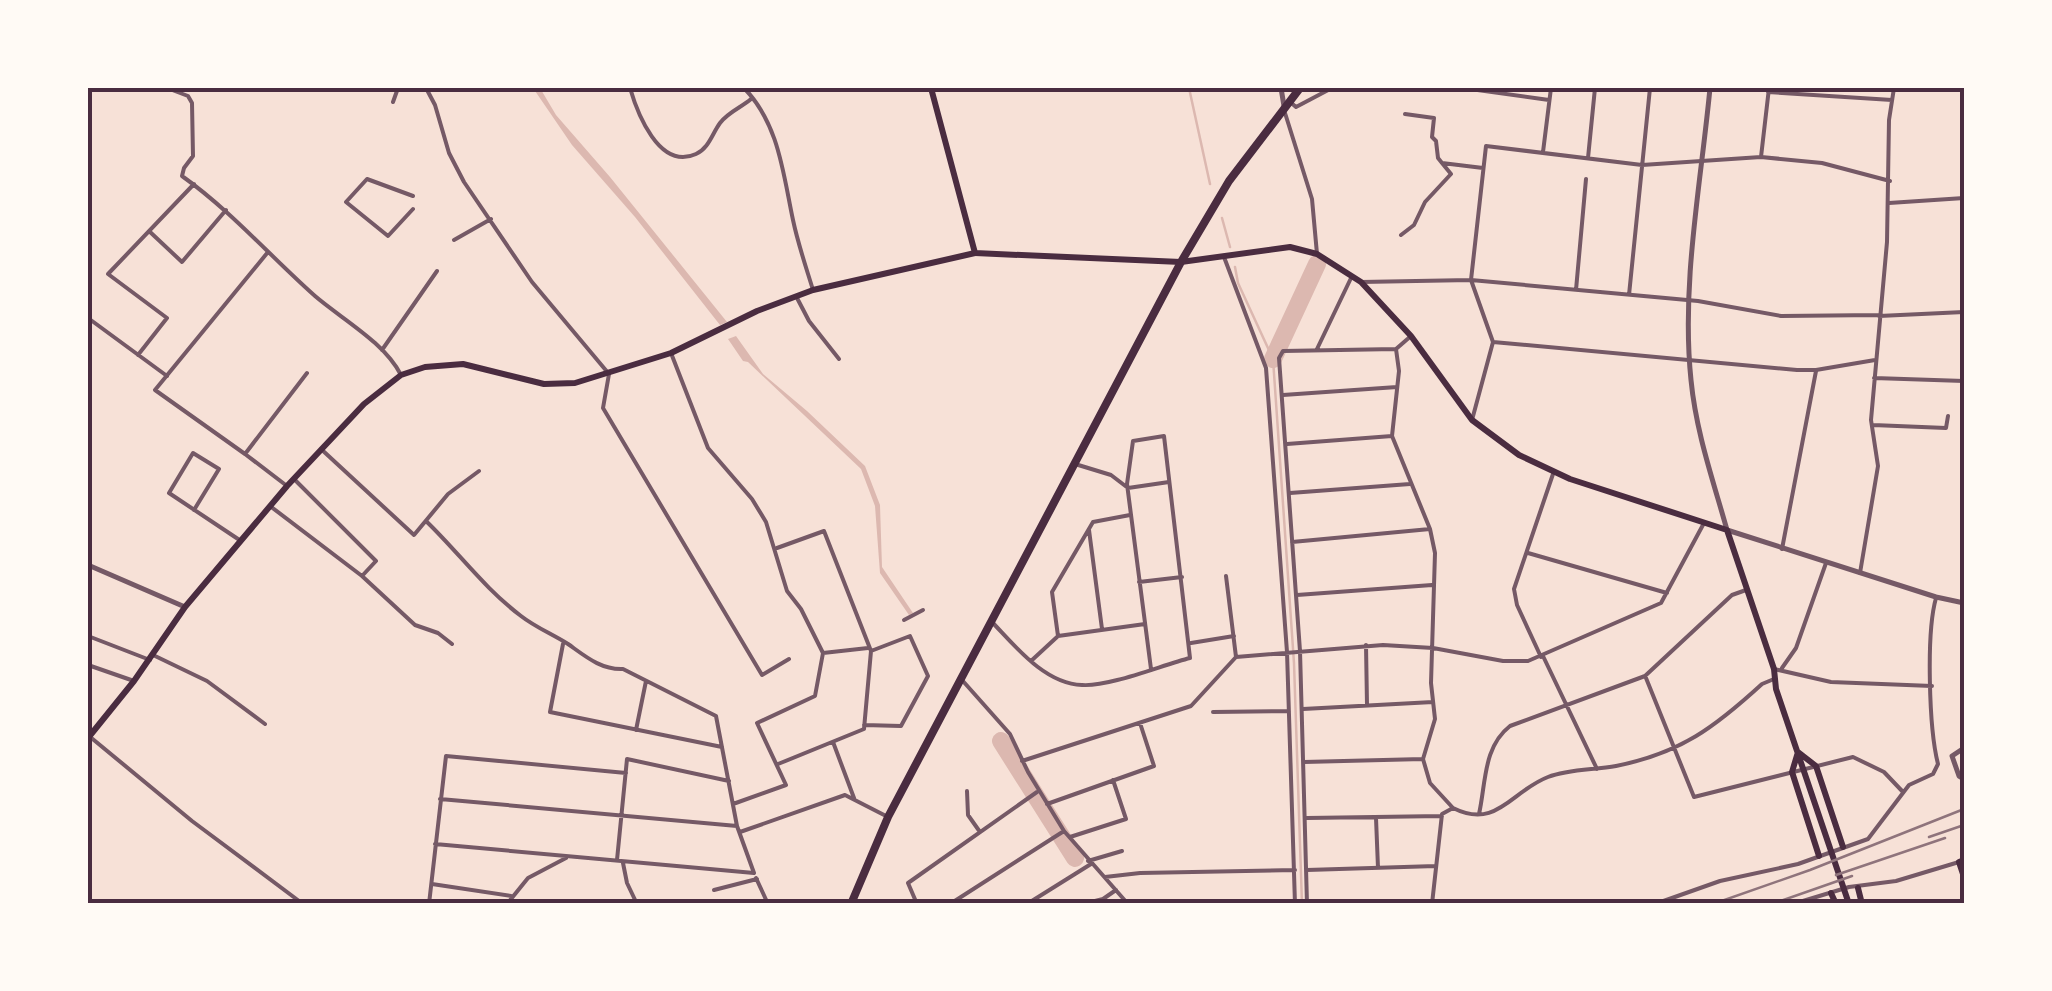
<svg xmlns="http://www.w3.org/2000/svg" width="2052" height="991" font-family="'Nunito Sans',sans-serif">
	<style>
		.water { fill: #dcb8b0 }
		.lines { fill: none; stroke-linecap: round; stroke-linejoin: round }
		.stream { stroke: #dcb8b0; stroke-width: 2.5 }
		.river { stroke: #dcb8b0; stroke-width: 18 }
		.pedestrian { stroke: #755966; stroke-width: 4 }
		.minor { stroke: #755966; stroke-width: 4 }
		.tertiary { stroke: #755966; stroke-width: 5 }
		.secondary { stroke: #4a2c40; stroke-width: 6 }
		.primary { stroke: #4a2c40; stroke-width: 6 }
		.trunk { stroke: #4a2c40; stroke-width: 8 }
		.rail { stroke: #8f747c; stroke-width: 2.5 }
		.neatline { fill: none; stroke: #4a2c40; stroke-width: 4 }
	</style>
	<rect width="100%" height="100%" fill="#f7e1d7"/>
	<path class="water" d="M533,88H540L556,115L610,177L727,322L720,325L635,217L572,145Z
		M736,336L763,374L807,411L865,466L880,505L882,567L913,613L909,615L880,573L875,506L861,469L748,362L743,361L728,339Z
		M1006,741L1033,790L1027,793L999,744Z"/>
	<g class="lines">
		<path class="stream" d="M1189,88L1210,184
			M1222,218L1230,247
			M1235,267L1238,283L1273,359L1294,663L1302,904"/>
		<path class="river" d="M1273,359L1317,264
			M1001,741L1075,858"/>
		<path class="pedestrian" d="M904,620L923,610"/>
		<path class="minor" d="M167,88L188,96L192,103L193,156L184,168L182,176C231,211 270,256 315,296C343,320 384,342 401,375
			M426,88L435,105L449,153L464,182L532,282L609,374L603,408L762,675L789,659
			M630,88C637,112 659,171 696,154C709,148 712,134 720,123C728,112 742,107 751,99
			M744,88C779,124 783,173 793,220C798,244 806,267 813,290
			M1115,88L1119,90L1130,88
			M1463,88L1549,100
			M1768,92L1892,100
			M1289,101L1296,107L1332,88
			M393,102L398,88
			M1285,113L1312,199L1317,254
			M1405,114L1434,118L1432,137L1436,141L1438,158L1442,163L1483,168
			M1543,152L1551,88
			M1761,157L1769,88
			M1588,158L1595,88
			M1889,203L1964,198
			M413,209L388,236L346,202L367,179L413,196
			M149,231L182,262L226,210
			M1401,235L1414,225L1425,202L1451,174L1442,163
			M454,240L491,219
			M1224,257L1266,368L1287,652L1295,904
			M1361,282L1471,280L1698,301L1781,316L1879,315
			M1576,290L1586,179
			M1629,295L1650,88
			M796,296L809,321L839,359
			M1879,316L1964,312
			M88,318L167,376
			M1493,342L1797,370H1816L1875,360
			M1317,349L1352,276
			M1396,349L1411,336
			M382,350L437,271
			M671,353L708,448L752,499L766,522L787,591L801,609L823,653L815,696L757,723L786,785L733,804
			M138,355L167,318L108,274L194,184
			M1874,378L1964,381
			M1283,395L1397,387
			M1472,420L1493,342L1471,280L1486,146L1642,165L1761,157L1822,163L1890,181
			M1873,425L1946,428L1948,416
			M1287,444L1392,436
			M321,449L414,535L448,494L479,471
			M245,454L155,390L268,252
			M1075,464L1111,475L1128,488L1169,482
			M295,480L376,561L362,576
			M287,486L245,454L307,373
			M1290,493L1410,484
			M270,506L362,576L415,625L438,633L452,644
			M194,510L219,469L193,453L169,493L241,541
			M1130,515L1093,522L1052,592L1058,636L1145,624
			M427,522C459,553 485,589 521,616C535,627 552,634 568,644C585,656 601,670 623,669L716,716L737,826L754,873L435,844
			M1089,530L1102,629
			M1292,542L1430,529
			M777,548L824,531L871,651L864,729L778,764
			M1782,549L1816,371
			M1528,553L1667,593
			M1860,573L1878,466L1871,420L1887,242L1889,120L1894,88
			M1226,576L1236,657
			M1139,582L1182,577
			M1297,595L1432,585
			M992,622C1015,646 1045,684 1082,685C1109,687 1162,665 1190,658L1164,436L1133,441L1127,484L1151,669
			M88,636L150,660
			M1191,643L1234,636
			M563,644L550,712L722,747
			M1366,645L1367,705
			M823,653L868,648
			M153,655L207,681L265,724
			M1543,656L1597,769
			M1541,657L1517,605L1514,589L1553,474
			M1031,661L1057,637
			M88,665L134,681
			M1782,668L1796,648L1826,563
			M1774,669L1831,682L1932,686
			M1646,678L1694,797L1853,757L1884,772L1903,792
			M962,680L1010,734L1028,772L1064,831L1128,904
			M1303,709L1433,702
			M1213,712L1289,711
			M864,725L901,726L928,676L910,636L871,651
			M636,730L646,681
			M89,736L192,821L303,904
			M833,742L854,798
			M1022,761L1191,706L1236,657L1383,645L1433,648L1503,661H1528L1661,603L1704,523
			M1304,762L1423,759
			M967,791L968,815L980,832
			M440,799L737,826
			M1047,804L1154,766L1140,723
			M1479,814C1486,783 1483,747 1510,726L1645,676L1732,595L1746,590
			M1307,818L1442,816
			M1376,818L1378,868
			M740,832L845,795L888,817
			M1070,837L1126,819L1113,780
			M617,860L627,759L729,781
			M1088,861L1122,851
			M623,863L627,883L637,904
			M1307,870L1436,866
			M1105,877L1140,873L1295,870
			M756,878L768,904
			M432,884L511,896
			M714,890L757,879
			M429,904L446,756L626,773
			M507,904L528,878L566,858
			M917,904L908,883L1037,792
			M950,904L1064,831
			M1027,904L1091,864
			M1083,904L1103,899L1116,890
			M1307,904L1300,651L1279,358L1283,351L1396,349L1399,371L1392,436L1430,529L1435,553L1431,683L1435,719L1423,759L1430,783L1453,808
			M1432,904L1442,814L1453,808C1497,830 1511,791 1548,777C1568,769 1594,770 1616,766C1681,753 1715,727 1762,684L1774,679
			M1655,904L1720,881L1798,864L1868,839L1909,785L1933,774L1938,764C1929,729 1926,633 1936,598
			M1793,904L1849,887L1896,881L1959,862"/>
		<path class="tertiary" d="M1281,88L1284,106
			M1710,88C1701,183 1681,284 1691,380C1696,432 1713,480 1727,530L1936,597L1964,603
			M88,565L185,607
			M1964,748L1952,756L1959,776L1964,779"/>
		<path class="secondary" d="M1181,262L1290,247L1317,254L1361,282L1411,336L1472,420L1519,455L1570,479L1727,530L1774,669L1776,689L1849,904
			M88,738L134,681L185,607L287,486L364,404L401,375L425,367L463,364L544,384L575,383L671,353L757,311L813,290L975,253
			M1819,856L1792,772L1798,752L1816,766L1843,847
			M1964,860L1959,862L1964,877
			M1858,888L1862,904
			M1831,893L1836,904"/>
		<path class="primary" d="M931,88L975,253L1181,262"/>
		<path class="trunk" d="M851,904L888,817L1181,262L1229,181L1300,88"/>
		<path class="rail" d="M1929,837L1964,825
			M1836,875L1945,838
			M1713,904L1810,870L1964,809
			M1772,904L1852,876"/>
	</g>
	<rect width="2052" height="991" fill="none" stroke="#fffaf5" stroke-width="180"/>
	<rect x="90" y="90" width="1872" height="811" class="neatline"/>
</svg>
